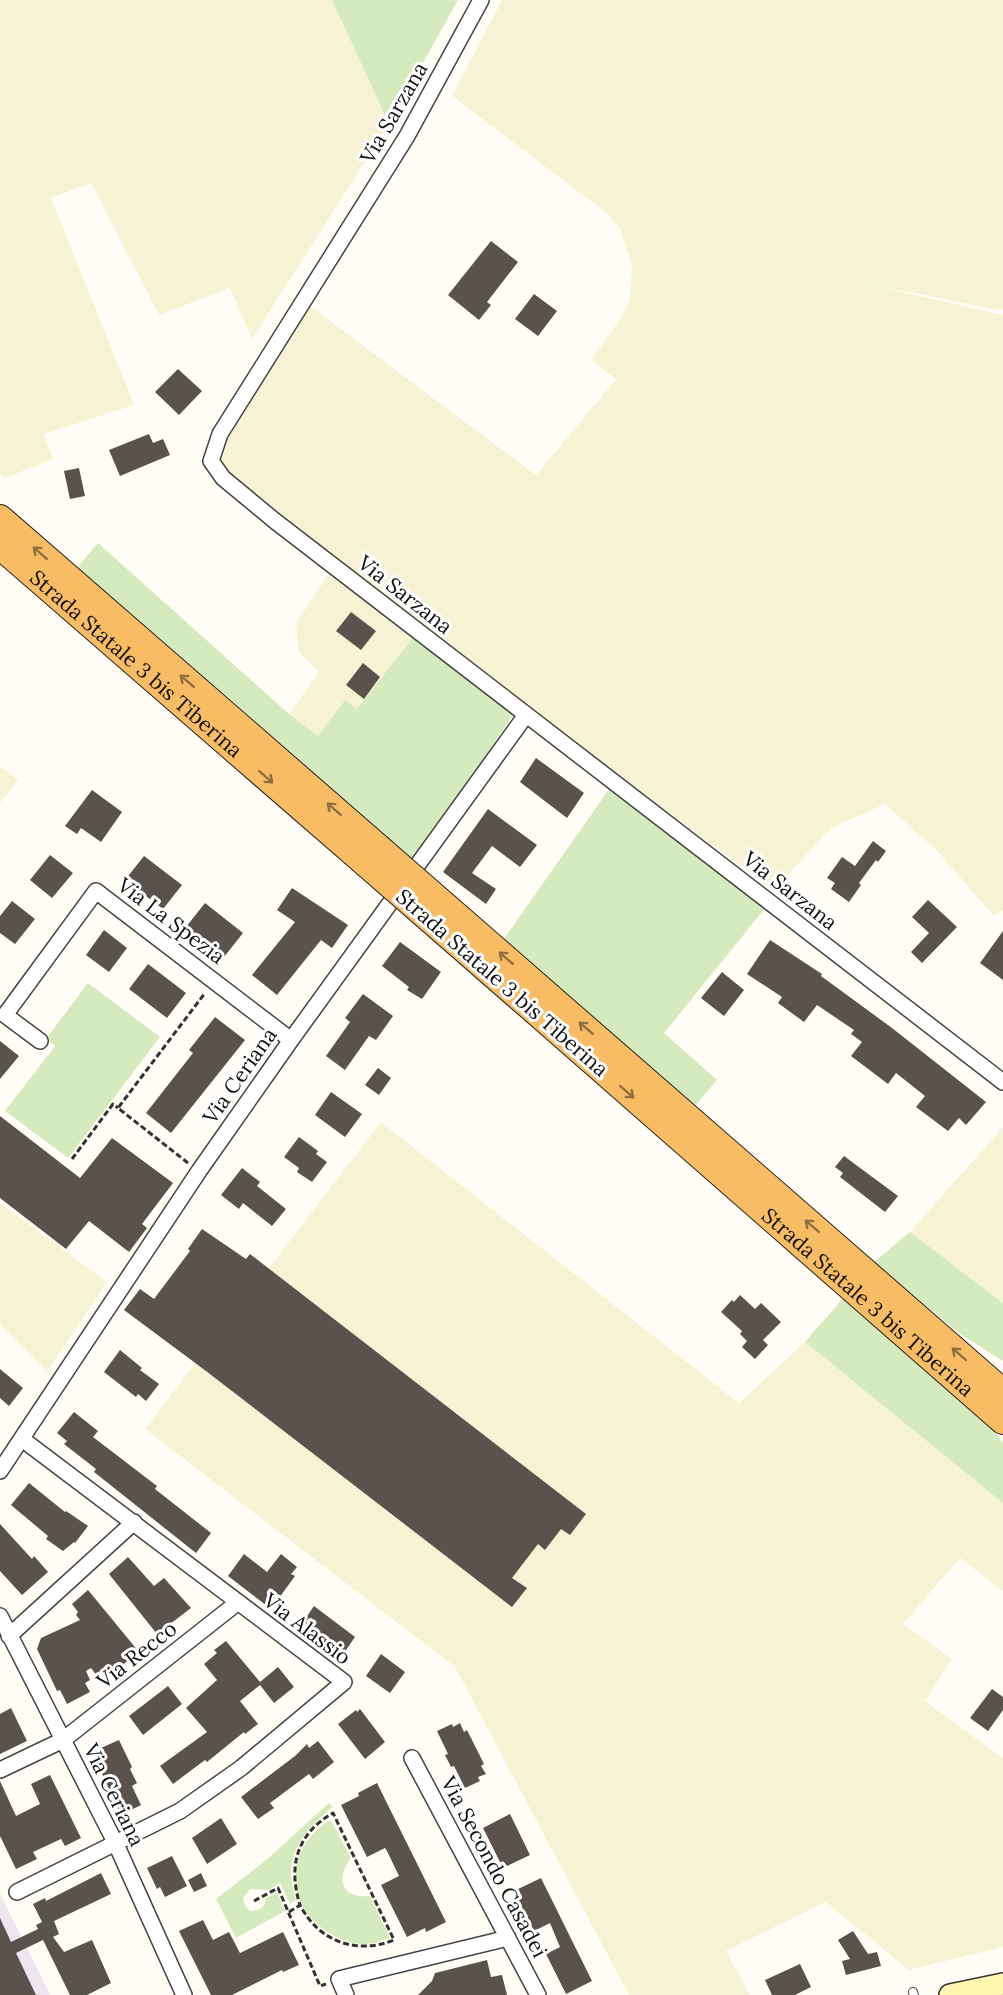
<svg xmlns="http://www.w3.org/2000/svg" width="1003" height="1995" font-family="Lora,serif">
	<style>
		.industrial { fill: #eee6ef }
		.farmland { fill: #f6f3d4 }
		.green { fill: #d5ebbd }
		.building { fill: #5a524d }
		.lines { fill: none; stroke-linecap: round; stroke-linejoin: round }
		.service-casing { stroke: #444; stroke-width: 10 }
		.minor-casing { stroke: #444; stroke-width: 18 }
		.secondary-casing { stroke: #333; stroke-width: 24 }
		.trunk-casing { stroke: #222; stroke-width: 28 }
		.path { stroke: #333; stroke-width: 3; stroke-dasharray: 6 3; stroke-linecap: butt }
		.service { stroke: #fff; stroke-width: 8 }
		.minor { stroke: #fff; stroke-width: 15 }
		.secondary { stroke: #fff6b0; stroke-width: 21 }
		.trunk { stroke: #f7bc64; stroke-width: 26 }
		.trunk-bridge-casing { stroke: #222; stroke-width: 28; stroke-linecap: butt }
		.trunk-bridge { stroke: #f7bc64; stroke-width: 26 }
		.oneway { stroke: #906f3f }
		.labels { text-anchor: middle; stroke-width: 6; stroke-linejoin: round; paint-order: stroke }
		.street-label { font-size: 21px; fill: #111; stroke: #fff }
	</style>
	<rect width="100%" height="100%" fill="#fffdf5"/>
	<path class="industrial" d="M0,1893L50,1995H0Z"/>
	<path class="farmland" d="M0,0H332L389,124L252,339L230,288L159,315L91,183L51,198L134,405L44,434L53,459L5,478L0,473Z
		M502,0H1003V309L998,310L868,284L1003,315V911L993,915L938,852L885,804L831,828L774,890L518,702L229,480L218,462L219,441L310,306L536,475L616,379L591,360L621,318L630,300L632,266L621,231L609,215L452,96Z
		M330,572L414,636L357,710L345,701L318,736L289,714L319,672L298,651L296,623Z
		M0,766L18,780L0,803Z
		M381,1122L739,1403L805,1342L1003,1503V1591L960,1558L903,1624L952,1659L925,1701L1003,1758V1947L909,1970L825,1902L726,1951L750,1995H629L455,1667L145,1429Z
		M1003,1127V1303L910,1232Z
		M0,1203L107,1282L47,1372L0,1324Z"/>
	<path class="green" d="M332,0H458L389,124Z
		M98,543L289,714L318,736L345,700L357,709L414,636L514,713L434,834L412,861L77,568Z
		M612,785L766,907L664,1033L717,1080L695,1106L503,940Z
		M88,983L160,1037L68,1158L5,1111L55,1046L46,1039Z
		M910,1232L1003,1303V1361L962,1335L873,1263Z
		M845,1296L986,1420L1003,1443V1503L805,1342Z
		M329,1803L333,1807C300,1834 282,1857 296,1900L290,1904L280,1883L268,1890L250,1889L243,1898L245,1906L250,1911C259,1911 265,1908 266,1898L277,1892L285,1911L236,1938L216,1899L265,1861Z
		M331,1820L351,1858C335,1879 341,1899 370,1896L390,1938C383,1940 375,1944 367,1944C337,1945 302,1920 296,1889C291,1862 307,1832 331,1820Z"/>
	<path class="building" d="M491,241L518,262L487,302L491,305L479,320L448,295Z
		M534,294L557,311L538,336L515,319Z
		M178,369L202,391L179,415L155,392Z
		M149,434L153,443L163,439L170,455L120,476L109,450Z
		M79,468L85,496L70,499L64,471Z
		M351,612L376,631L361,650L336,631Z
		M363,663L380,677L364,699L346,685Z
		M536,758L584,793L567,818L520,782Z
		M92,790L122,812L101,842L81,828L77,834L65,826Z
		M488,809L537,845L520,867L492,846L472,873L496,889L486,904L443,872Z
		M873,841L886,851L878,862L876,860L859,883L861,885L849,902L831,889L835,883L827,878L842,857L855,866Z
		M50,855L73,873L52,898L30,880Z
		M144,856L182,885L163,909L125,880Z
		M292,888L348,925L332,948L321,940L277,995L252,975L295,922L277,910Z
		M928,900L957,927L922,963L911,952L929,933L912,917Z
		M12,901L35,919L15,944L0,933V916Z
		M205,903L243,933L224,957L186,927Z
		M104,930L127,948L109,972L86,955Z
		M1003,931V980L980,963Z
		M770,940L822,974L821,976L892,1028L986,1102L966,1125L959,1118L948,1131L916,1107L925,1096L896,1073L888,1084L851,1056L862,1042L851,1034L854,1030L817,1005L804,1022L778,1003L782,997L747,974Z
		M400,942L441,972L422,999L407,990L409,987L382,966Z
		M148,964L186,993L167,1018L129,989Z
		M722,972L744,990L724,1016L701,998Z
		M363,994L393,1016L376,1040L369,1036L345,1070L326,1056L350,1022L345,1018Z
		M215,1017L245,1040L171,1133L146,1113L193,1053L189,1050Z
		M0,1041L19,1056L0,1079Z
		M378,1068L391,1078L379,1095L365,1085Z
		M331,1092L362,1114L345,1137L315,1115Z
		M0,1116L80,1178L112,1138L173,1183L142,1224L147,1228L129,1252L89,1221L66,1249L0,1198Z
		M299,1137L318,1151L316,1154L327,1162L312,1182L297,1172L299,1168L284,1157Z
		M844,1156L898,1196L885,1212L840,1177L843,1173L835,1167Z
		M242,1168L260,1182L257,1186L286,1209L272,1226L243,1203L239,1209L221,1195Z
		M202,1229L246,1259L250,1254L586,1514L570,1535L561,1529L545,1550L538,1544L512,1578L527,1588L512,1607L206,1371L124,1310L140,1289L154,1299L190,1251L188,1249Z
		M740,1295L755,1309L761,1303L781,1322L763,1340L768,1345L755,1359L742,1347L747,1341L740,1334L742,1331L721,1312L732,1300L734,1302Z
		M120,1350L142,1368L140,1370L159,1384L146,1401L138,1394L136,1397L104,1372Z
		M0,1369L23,1388L9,1406L0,1398Z
		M74,1412L98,1431L93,1437L157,1486L155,1489L211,1533L196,1553L94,1472L96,1469L64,1444L67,1441L57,1433Z
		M29,1483L65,1512L66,1511L88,1526L75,1543L74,1542L63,1551L46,1539L48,1536L11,1505Z
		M0,1524L32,1559L34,1556L48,1572L22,1595L0,1571Z
		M244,1554L267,1572L281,1554L297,1567L291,1574L295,1576L271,1609L228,1576Z
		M128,1557L154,1586L164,1578L191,1608L157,1634L109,1574Z
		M88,1590L139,1652L116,1670L114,1668L97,1676L91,1668L86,1671L90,1680L85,1683L90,1692L67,1704L60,1690L57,1691L37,1649L41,1638L80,1620L76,1615L78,1612L72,1604Z
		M314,1606L355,1637L344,1653L340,1650L334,1658L299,1632L306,1624L303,1622Z
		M226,1641L260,1682L278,1667L294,1687L274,1703L260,1685L240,1701L258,1724L245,1734L244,1732L207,1762L205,1760L173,1784L160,1766L207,1732L186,1708L217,1680L204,1664L217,1653L214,1650Z
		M381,1654L405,1672L390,1693L366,1676Z
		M168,1686L182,1704L143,1735L129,1716Z
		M992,1689L1003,1697V1710L988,1731L970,1718Z
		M11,1708L27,1741L0,1754V1714Z
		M360,1709L385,1742L365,1759L338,1724L356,1710L357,1712Z
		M460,1723L464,1732L467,1730L484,1764L481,1766L486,1774L478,1777L480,1781L465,1788L454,1766L451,1767L445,1755L448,1754L437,1731L452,1724L453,1727Z
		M119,1740L132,1767L130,1769L137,1783L132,1786L141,1805L121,1815L98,1765L101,1764L94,1751Z
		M318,1741L334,1762L313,1779L309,1774L270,1803L274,1808L258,1819L241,1797L295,1756L307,1744L309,1748Z
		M50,1775L81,1838L65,1846L61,1839L33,1852L37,1859L16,1869L0,1836V1781L16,1816L40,1804L31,1784Z
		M377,1783L446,1922L426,1932L425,1928L407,1937L381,1885L399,1876L387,1851L385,1848L367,1857L341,1805L359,1796L358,1793Z
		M510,1814L530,1855L503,1868L483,1828Z
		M221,1818L237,1844L207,1864L192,1838Z
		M172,1856L187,1886L165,1897L160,1887L157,1889L147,1868Z
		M101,1873L111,1894L54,1921L59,1934L53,1937L64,1952L92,1940L111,1983L87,1995H70L43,1940L16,1953L36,1995H0V1918L11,1942L38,1929L36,1925L42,1922L33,1904L45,1898L46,1901Z
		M201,1873L207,1886L194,1892L188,1880Z
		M541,1878L592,1981L566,1994L546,1954L560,1947L550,1923L534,1931L514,1891Z
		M203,1920L213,1940L229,1932L240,1953L283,1932L299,1965L283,1972L282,1970L232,1995H211L179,1931Z
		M853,1931L868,1954L877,1952L881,1966L846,1975L842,1961L850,1959L838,1940Z
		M487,1960L491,1977L502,1975L507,1995H418L432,1981L435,1973Z
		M800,1964L811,1987L795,1995H772L765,1980Z"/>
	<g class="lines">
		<defs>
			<path id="service" d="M913,1992L914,1995"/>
			<path id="minor" d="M481,0L407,136L220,434L211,461L223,478L275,521L1003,1082
				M40,1041L5,1015L96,891L291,1040
				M0,1471L199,1171L291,1040L526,715
				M0,1616L116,1844L184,1995
				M9,1636L134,1522
				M412,1758L538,1995
				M0,1770L63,1740L237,1603
				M17,1892L180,1811L241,1768L344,1682L22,1439
				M346,1995L339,1979L508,1938"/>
			<path id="secondary" d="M950,1995L1003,1984"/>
			<g id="trunk">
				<path d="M0,518L378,847"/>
				<path id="s1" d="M0,546L365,863"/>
				<path d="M550,997L1003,1392"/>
				<path id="s2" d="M536,1012L1003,1421"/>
			</g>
		</defs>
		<use href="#service" class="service-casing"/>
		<use href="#minor" class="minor-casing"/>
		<use href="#secondary" class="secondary-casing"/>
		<use href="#trunk" class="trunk-casing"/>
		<path class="path" d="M72,1159L113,1104L118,1108
			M188,1163L118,1108L205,993
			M254,1901L278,1888L320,1986L326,1984
			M289,1912L300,1905C319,1942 357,1955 394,1940L333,1813C296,1834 288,1867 300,1905"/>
		<use href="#service" class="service"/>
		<use href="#minor" class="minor"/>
		<use href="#secondary" class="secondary"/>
		<use href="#trunk" class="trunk"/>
		<defs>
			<path id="trunk-bridge" d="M378,847L550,997
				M365,863L536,1012"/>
		</defs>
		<use href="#trunk-bridge" class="trunk-bridge-casing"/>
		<use href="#trunk-bridge" class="trunk-bridge"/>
	</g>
	<defs><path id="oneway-shaft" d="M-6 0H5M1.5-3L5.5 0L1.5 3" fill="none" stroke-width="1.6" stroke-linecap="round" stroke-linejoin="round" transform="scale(1.5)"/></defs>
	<g class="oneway">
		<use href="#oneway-shaft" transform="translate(40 553) rotate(-139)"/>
		<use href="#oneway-shaft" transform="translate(187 681) rotate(-139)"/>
		<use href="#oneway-shaft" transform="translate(266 777) rotate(41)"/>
		<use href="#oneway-shaft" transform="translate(334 809) rotate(-139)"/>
		<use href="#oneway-shaft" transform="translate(506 958) rotate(-139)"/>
		<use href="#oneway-shaft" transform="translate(586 1028) rotate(-139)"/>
		<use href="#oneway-shaft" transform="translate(627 1092) rotate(41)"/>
		<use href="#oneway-shaft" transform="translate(812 1226) rotate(-139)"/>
		<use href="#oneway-shaft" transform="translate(959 1354) rotate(-139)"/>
	</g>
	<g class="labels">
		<g class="street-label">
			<text transform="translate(394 113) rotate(-60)" y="7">Via Sarzana</text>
			<text transform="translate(405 595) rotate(38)" y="7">Via Sarzana</text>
			<text dy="7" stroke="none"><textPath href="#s1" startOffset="180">Strada Statale 3 bis Tiberina</textPath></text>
			<text transform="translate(790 891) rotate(38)" y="7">Via Sarzana</text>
			<text transform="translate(171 921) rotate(37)" y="7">Via La Spezia</text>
			<text transform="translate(502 983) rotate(41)" y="7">Strada Statale 3 bis Tiberina</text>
			<text transform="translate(240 1076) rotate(-55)" y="7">Via Ceriana</text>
			<text dy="7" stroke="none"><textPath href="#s2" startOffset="441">Strada Statale 3 bis Tiberina</textPath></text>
			<text transform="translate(307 1629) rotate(37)" y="7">Via Alassio</text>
			<text transform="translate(137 1655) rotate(-38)" y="7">Via Recco</text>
			<text transform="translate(114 1795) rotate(64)" y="7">Via Ceriana</text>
			<text transform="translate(494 1867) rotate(62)" y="7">Via Secondo Casadei</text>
		</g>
	</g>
</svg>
